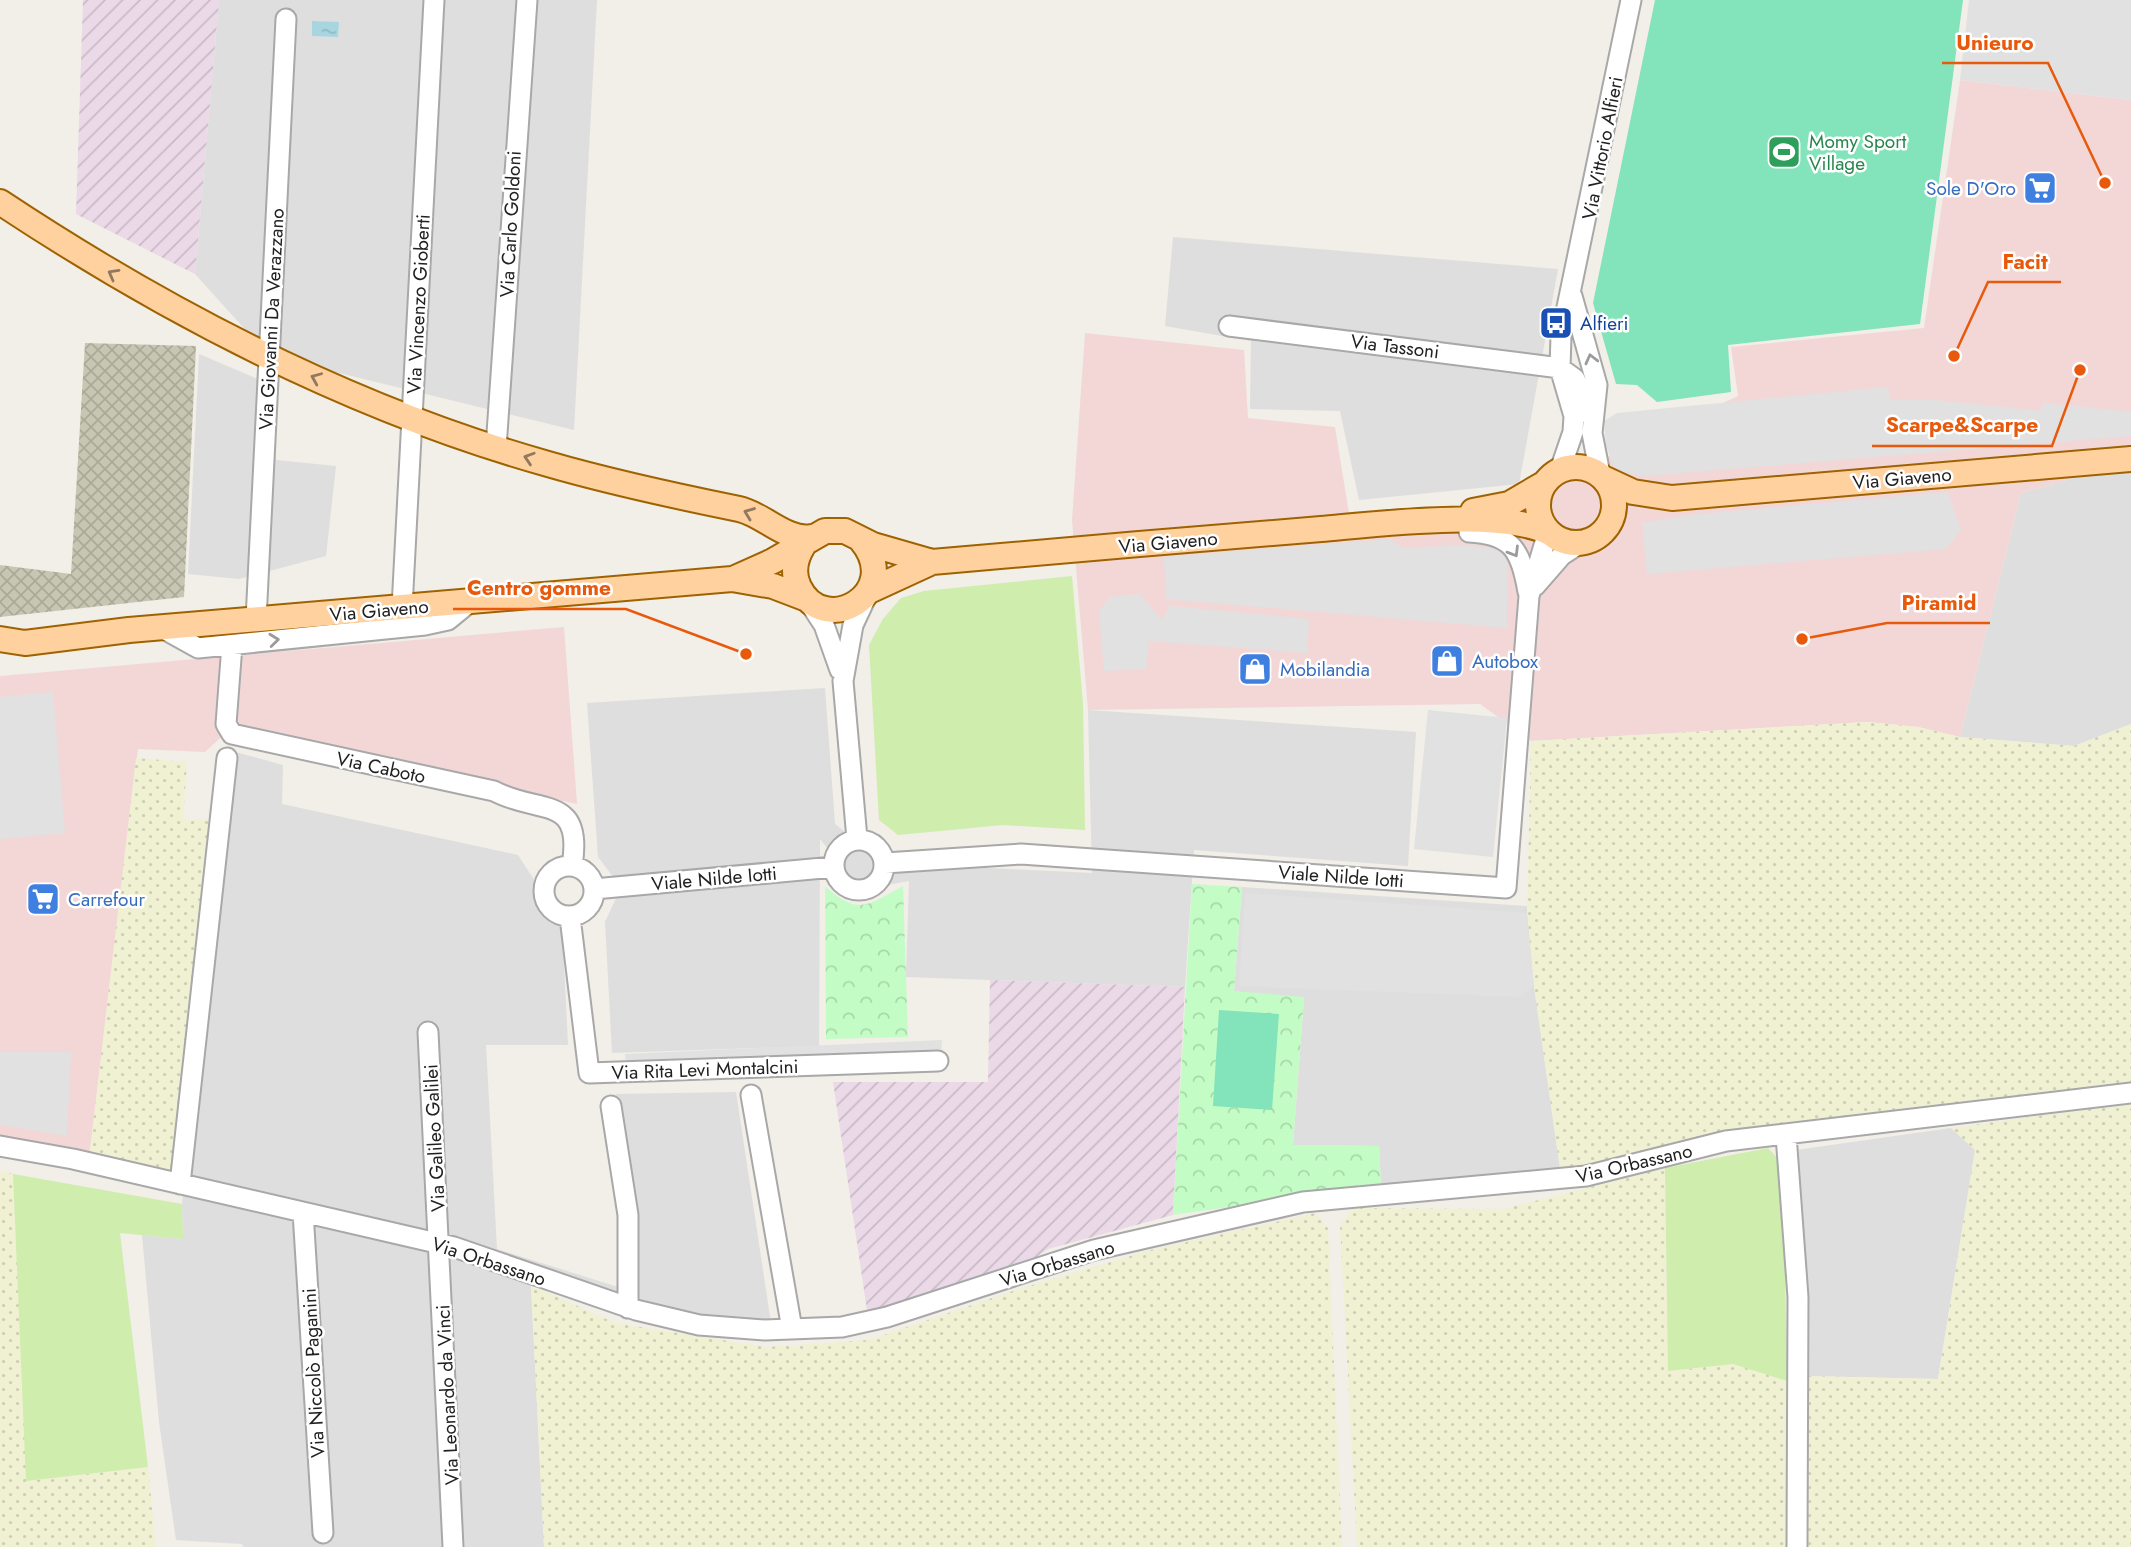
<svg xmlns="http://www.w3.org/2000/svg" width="2131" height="1547" font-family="Jost,sans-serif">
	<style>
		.residential { fill: #dfdede }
		.commercial { fill: #f3d7d7 }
		.industrial { fill: url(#industrial-furrows) }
		.construction { fill: url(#construction-cross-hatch) }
		.farmland { fill: url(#farmland-dots) }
		.grass { fill: #cfedac }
		.park { fill: url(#park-crowns) }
		.pitch { fill: #83e3ba }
		.parking { fill: #e1e1e1 }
		.water { fill: url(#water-ripples) }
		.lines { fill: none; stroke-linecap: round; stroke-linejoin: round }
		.minor-casing { stroke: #a8a8a8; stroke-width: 23 }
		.major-casing { stroke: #9e6300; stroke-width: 28 }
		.minor { stroke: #fff; stroke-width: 19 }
		.major { stroke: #ffd19f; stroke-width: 24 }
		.oneway { stroke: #907960 }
		.oneway2 { stroke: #9b9b9b }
		.labels { text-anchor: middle; stroke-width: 5; stroke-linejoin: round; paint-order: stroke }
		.leisure-label { font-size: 19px; fill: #27864d; stroke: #fff; text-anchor: start }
		.street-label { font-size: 19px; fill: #212121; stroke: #fff }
		.shop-label { font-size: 19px; fill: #366cbe; stroke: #fff; text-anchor: start }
		.transit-label { font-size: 19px; fill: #164399; stroke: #fff; text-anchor: start }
		.leader { fill: none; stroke: #e8590c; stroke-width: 2.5 }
		.callout-dot { fill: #e8590c; stroke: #fff; stroke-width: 2.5 }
		.callout-label { font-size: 21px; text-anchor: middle; font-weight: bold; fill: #e8590c; stroke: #fff; stroke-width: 5; stroke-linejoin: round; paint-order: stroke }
	</style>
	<defs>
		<pattern id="industrial-furrows" width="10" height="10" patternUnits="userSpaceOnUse" patternTransform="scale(1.75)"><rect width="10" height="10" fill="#ebd9e8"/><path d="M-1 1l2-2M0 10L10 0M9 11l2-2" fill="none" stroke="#c9bac7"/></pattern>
		<pattern id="construction-cross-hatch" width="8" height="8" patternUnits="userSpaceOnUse" patternTransform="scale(1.75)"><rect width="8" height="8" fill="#c7c6b2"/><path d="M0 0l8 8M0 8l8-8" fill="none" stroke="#abaa99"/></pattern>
		<pattern id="farmland-dots" width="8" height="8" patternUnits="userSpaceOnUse" patternTransform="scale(1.75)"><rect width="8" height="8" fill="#f0f1d3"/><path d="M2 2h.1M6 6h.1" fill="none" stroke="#ceceb5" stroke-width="1.8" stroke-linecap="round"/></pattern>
		<pattern id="park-crowns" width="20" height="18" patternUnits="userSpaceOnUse" patternTransform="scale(1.75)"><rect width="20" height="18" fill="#c4fcc6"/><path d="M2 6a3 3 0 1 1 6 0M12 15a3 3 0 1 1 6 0" fill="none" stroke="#a8d8aa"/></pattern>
		<pattern id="water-ripples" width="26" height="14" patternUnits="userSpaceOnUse" patternTransform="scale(1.75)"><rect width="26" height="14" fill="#a7d6e1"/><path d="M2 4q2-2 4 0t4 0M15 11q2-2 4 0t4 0" fill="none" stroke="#8fb7c1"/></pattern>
	</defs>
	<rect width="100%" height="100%" fill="#f2eee8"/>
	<path class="residential" d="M219,0H597L574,430L269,356L195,274Z
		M1173,237L1558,269L1519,484L1359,500L1340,411L1250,409L1251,341L1165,326Z
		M199,354L274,386L276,460L336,466L326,556L239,579L188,574Z
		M2131,462V724L2074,746L1960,737L2021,493Z
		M825,688L835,824L885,863L1092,873L1088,710L1416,732L1408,866L1194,850L1185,987L906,977L909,881L860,890L820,839L819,1046L612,1053L605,922L617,896L614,878L598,857L587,703Z
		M232,751L283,765L282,804L518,855L562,923L568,1045H486L497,1249L618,1287L616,1094L736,1092L771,1323L645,1308L531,1285L544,1547H243L242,1544L176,1540L159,1422L142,1235L183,1239L182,1204Z
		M1242,887L1527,906L1534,986L1560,1169L1499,1179L1381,1185L1379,1146L1293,1145L1304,998L1234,992Z
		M1951,1128L1975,1150L1938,1379L1805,1376L1796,1150Z"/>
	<path class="commercial" d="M1960,80L2131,100V462L2021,493L1960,737L1918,727L1868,722L1531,741L1480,704L1088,710L1072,520L1085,333L1244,350L1248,418L1335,427L1351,526L1509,503L1738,396L1731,347L1924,328Z
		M564,627L577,804L228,731L205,752L138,749L89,1159L0,1140V676Z"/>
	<path class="industrial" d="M83,0H219L195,274L76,214Z
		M990,980L1185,987L1173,1215L1048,1249L1014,1273L868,1317L833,1082H988Z"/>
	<path class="construction" d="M85,343L196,346L184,597L0,617V565L71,574Z"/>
	<path class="farmland" d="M1868,722L1918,727L1960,737L2074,746L2131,724V1084L1560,1169L1534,986L1527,913L1531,741Z
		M136,758L187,762L183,819L210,820L175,1173L89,1159Z
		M2131,1103V1547H1804L1805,1376L1938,1379L1975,1150L1951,1128Z
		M1665,1168L1668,1371L1733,1364L1787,1381L1785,1547H1357L1340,1225L1353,1208L1503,1209Z
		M0,1171L13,1174L27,1481L148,1467L156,1547H0Z
		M1315,1213L1328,1228L1342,1547H544L531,1285L615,1323L766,1347L869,1340L1019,1289L1151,1250Z"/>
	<path class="grass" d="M1072,576L1083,704L1085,830L1003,825L898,835L879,820L869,645L883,619L901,598L924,591Z
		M1768,1148L1783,1164L1787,1381L1733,1364L1668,1371L1665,1168Z
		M13,1174L182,1204L183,1239L120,1233L148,1467L26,1481Z"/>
	<path class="park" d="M1192,884L1242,887L1234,991L1304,997L1293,1145L1379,1146L1381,1185L1173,1215Z
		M825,886C858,916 867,906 903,886L908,1037L826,1039Z"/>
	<path class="pitch" d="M1655,0H1963L1920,324L1728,345L1731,392L1657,402L1637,385L1616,384L1593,303Z
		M1219,1010L1279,1014L1272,1110L1213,1106Z"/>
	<path class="parking" d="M1969,0H2131V100L1960,80Z
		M1888,387L1890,400H1936L2041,411L2042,403L2131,412V436L1643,476L1622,472L1613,465L1606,445L1604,421L1617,413Z
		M1948,492L1961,530L1946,549L1647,574L1642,523L1689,515Z
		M1391,539L1401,548L1471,545L1500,550L1506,558L1508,569L1507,628L1166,599L1164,557Z
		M1140,594L1162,620L1170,606L1309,619L1307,653L1149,641L1146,669L1104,671L1099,612L1109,597Z
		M53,692L65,833L0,839V697Z
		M1428,710L1507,718L1493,857L1414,849Z
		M1245,893L1527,913L1534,986L1520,997L1239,986Z
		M942,1040L941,1055L626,1063L625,1054Z
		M0,1052H71L67,1136L0,1125Z"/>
	<path class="water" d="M312,21L339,22L338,37L312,36Z"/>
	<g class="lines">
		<defs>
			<path id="minor" d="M1572,296L1597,385L1592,433L1600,474
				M1229,326L1560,368L1575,379L1592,418
				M496,448L527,0
				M1560,470L1573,432L1574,416L1560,368L1561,336L1631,0
				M1469,532C1512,534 1521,550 1528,592
				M1535,586L1562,555L1579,544
				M807,599L824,625L840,670
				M402,608L434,0
				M256,620L286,19
				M162,628L198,648L425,625L448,620L470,602
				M232,645L226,724L232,734L494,791C538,815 584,793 572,866
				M857,839L843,681L853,625L868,593
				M834 865a25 25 0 1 1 50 0a25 25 0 1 1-50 0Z
				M885,863L1021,854L1506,888L1529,596L1548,532
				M544 891a25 25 0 1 1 50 0a25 25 0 1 1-50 0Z
				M594,889L834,867
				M570,917L589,1073L938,1061
				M428,1032L453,1547
				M751,1095L792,1329
				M611,1106L628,1215V1308
				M1786,1135L1798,1297L1797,1547
				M0,1146L73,1159L454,1247L636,1310L699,1325L765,1330L842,1327L887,1317L1094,1250L1303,1202L1586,1176L1726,1141L2131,1093
				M180,1184L227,758
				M303,1212L323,1533"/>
			<path id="major" d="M0,202C169,314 352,409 548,464C610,482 675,496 739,509C763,514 786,541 811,537
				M1538 505a38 38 0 1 1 76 0a38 38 0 1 1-76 0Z
				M1605,479L1633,492L1672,498L2131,459
				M1473,511L1509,504L1545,483
				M803,546C795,559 792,573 799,587C824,639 905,593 861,540
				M733,579L773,561L825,531H845L873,545L932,562
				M869,591L932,562C1062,551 1191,539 1321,529C1378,524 1498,509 1548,532
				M0,639L25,643L129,630L732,579L773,586L807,599"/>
		</defs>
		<use href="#minor" class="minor-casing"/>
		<use href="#major" class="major-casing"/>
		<use href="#minor" class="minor"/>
		<use href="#major" class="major"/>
	</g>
	<defs><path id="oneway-chevron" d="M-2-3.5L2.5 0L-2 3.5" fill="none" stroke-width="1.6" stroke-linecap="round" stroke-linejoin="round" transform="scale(1.75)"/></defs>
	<g class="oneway">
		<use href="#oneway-chevron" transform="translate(113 274) rotate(-151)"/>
		<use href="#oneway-chevron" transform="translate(316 378) rotate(-157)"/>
		<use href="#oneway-chevron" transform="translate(529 458) rotate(-162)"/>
		<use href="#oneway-chevron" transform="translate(749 513) rotate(-159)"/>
	</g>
	<g class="oneway2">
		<use href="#oneway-chevron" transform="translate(1591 359) rotate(-104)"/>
		<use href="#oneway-chevron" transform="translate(1514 552) rotate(59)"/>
		<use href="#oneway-chevron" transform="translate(274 640) rotate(-6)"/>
	</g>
	<defs>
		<symbol id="stadium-square" viewBox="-11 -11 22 22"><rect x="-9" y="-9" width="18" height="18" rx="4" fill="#2e9e5b" stroke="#fff"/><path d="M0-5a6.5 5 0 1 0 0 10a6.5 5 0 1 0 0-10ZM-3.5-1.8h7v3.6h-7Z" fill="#fff"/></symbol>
		<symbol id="supermarket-square" viewBox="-11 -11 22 22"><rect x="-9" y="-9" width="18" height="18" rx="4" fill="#3f7fe0" stroke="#fff"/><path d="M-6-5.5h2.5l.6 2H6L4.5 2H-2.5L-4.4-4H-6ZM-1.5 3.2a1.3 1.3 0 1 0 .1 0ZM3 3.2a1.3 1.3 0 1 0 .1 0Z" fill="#fff"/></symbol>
		<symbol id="bus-square" viewBox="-11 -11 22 22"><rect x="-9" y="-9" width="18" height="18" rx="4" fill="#1a4fb4" stroke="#fff"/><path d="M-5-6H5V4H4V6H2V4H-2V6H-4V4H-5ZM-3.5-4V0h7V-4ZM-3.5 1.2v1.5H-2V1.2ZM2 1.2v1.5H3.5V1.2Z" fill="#fff"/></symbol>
		<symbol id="shop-square" viewBox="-11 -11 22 22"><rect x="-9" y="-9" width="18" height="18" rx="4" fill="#3f7fe0" stroke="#fff"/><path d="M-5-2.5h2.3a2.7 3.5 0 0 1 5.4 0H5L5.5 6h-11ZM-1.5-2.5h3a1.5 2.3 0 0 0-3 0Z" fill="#fff"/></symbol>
	</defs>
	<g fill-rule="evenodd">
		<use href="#stadium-square" x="1765" y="133" width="38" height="38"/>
		<use href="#supermarket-square" x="2021" y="169" width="38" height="38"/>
		<use href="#bus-square" x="1537" y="304" width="38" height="38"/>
		<use href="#shop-square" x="1428" y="642" width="38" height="38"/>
		<use href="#shop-square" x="1236" y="650" width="38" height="38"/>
		<use href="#supermarket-square" x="24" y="880" width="38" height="38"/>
	</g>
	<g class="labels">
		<g class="leisure-label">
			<text x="1809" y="148">Momy Sport<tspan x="1809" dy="22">Village</tspan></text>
		</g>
		<g class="street-label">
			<text transform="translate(1602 148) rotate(-79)" y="7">Via Vittorio Alfieri</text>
			<text transform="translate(510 224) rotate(-87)" y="7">Via Carlo Goldoni</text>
			<text transform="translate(418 304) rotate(-87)" y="7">Via Vincenzo Gioberti</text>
			<text transform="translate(271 319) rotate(-87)" y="7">Via Giovanni Da Verazzano</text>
			<text transform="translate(1395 346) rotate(7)" y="7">Via Tassoni</text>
			<text transform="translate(1902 478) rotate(-5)" y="7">Via Giaveno</text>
			<text transform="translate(1168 542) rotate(-5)" y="7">Via Giaveno</text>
			<text transform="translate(379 610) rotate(-5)" y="7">Via Giaveno</text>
			<text transform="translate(381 767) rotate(12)" y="7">Via Caboto</text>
			<text transform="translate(1341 876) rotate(4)" y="7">Viale Nilde Iotti</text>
			<text transform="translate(714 878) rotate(-5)" y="7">Viale Nilde Iotti</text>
			<text transform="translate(705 1069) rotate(-2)" y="7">Via Rita Levi Montalcini</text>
			<text transform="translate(434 1138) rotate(-93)" y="7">Via Galileo Galilei</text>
			<text transform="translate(1634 1163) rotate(-13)" y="7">Via Orbassano</text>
			<text transform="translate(489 1261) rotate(18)" y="7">Via Orbassano</text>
			<text transform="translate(1057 1263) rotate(-17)" y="7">Via Orbassano</text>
			<text transform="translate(313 1373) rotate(-93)" y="7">Via Niccolò Paganini</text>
			<text transform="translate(447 1395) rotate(-93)" y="7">Via Leonardo da Vinci</text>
		</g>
		<g class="shop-label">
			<text x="2016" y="195" text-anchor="end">Sole D'Oro</text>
			<text x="1472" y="668">Autobox</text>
			<text x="1280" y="676">Mobilandia</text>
			<text x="68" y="906">Carrefour</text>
		</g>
		<g class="transit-label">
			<text x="1580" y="330">Alfieri</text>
		</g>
	</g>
	<path class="leader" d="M2105 183L2048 63H1942M1954 356L1988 282H2061M2080 370L2052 446H1872M746 654L626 609H453M1802 639L1887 623H1990"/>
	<g class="callout-dot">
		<circle cx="2105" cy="183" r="7"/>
		<circle cx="1954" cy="356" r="7"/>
		<circle cx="2080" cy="370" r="7"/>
		<circle cx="746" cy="654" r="7"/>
		<circle cx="1802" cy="639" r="7"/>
	</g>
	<g class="callout-label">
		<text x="1995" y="50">Unieuro</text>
		<text x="2025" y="269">Facit</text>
		<text x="1962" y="432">Scarpe&amp;Scarpe</text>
		<text x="539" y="595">Centro gomme</text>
		<text x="1939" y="610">Piramid</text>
	</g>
</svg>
